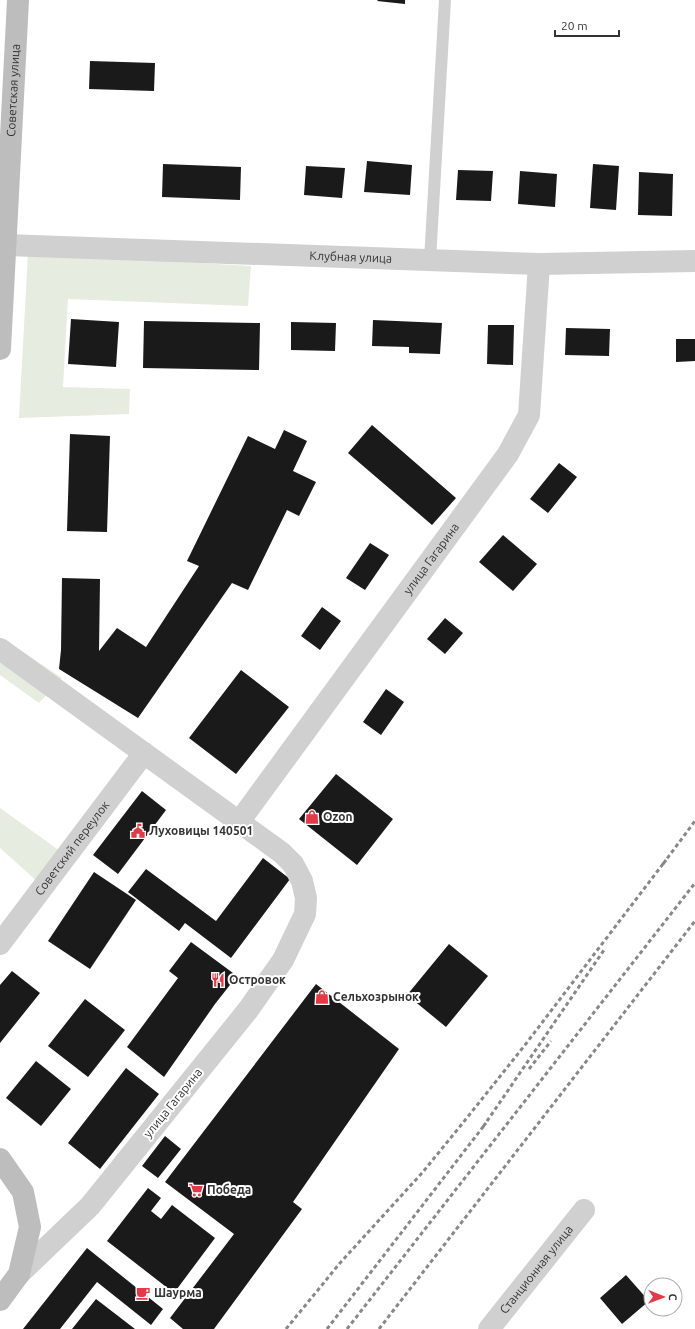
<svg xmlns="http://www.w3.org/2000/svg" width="695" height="1329" font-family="Ubuntu,sans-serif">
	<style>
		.green { fill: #e6ecdf }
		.building { fill: #1a1a1a }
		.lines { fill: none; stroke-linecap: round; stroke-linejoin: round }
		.lane { stroke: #d0d0d0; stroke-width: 12 }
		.street { stroke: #d0d0d0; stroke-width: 22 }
		.secondary { stroke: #bdbdbd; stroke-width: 22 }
		.rail { stroke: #888; stroke-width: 3; stroke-dasharray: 4 3; stroke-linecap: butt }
		.labels { text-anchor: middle; stroke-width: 4; stroke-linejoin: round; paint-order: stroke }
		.street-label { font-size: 12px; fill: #333; stroke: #fff }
		.poi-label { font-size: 12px; font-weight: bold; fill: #333; stroke: #fff; text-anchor: start }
	</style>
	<rect width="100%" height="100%" fill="#fff"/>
	<path class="green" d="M28,253L251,266L248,306L68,299L63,387L130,389L129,414L19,418Z
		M5,640L62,678L39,703L0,675V641Z
		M0,808L60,851L38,882L0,848Z"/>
	<path class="building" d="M378,0H405V4L377,1Z
		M90,61L155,63L154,91L89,89Z
		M367,161L412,165L410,195L364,192Z
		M163,164L241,167L240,200L162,197Z
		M593,164L619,166L616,210L590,208Z
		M306,166L345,168L342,198L304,195Z
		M458,170L493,171L491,201L456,200Z
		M520,171L557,174L555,207L518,204Z
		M639,172L673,174L672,216L638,215Z
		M71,319L119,322L116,367L68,364Z
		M373,320L442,323L440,354L409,353V347L372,346Z
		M144,321L260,323L259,370L143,368Z
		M291,322L336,323L335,351L291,350Z
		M488,325H514L513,365L487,364Z
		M566,328L610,329L609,356L565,355Z
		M676,339H695V361L676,362Z
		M372,425L456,498L432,525L348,453Z
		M284,430L307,441L293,471L316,482L299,516L287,510L248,590L232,583L138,718L59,669L61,650L62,578L100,579L99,651L117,628L146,647L199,566L187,561L248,436L275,449Z
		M70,434L110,436L107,532L67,531Z
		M559,463L577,477L548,513L530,499Z
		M503,535L537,564L513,591L479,562Z
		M370,543L389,555L365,590L346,578Z
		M322,607L341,621L320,650L301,636Z
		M445,618L463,633L445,654L427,639Z
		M241,670L289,707L236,774L189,738Z
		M386,689L404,702L381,735L363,722Z
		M336,774L393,819L357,865L299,819Z
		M142,791L166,810L118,874L93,855Z
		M263,858L290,879L231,958L185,923L179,931L128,892L146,869L216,921Z
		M94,872L136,900L90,969L48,941Z
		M191,942L237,976L215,1004L164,1077L127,1047L178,978L169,971Z
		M449,944L488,976L446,1027L407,995Z
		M12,971L40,993L0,1043V985Z
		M316,984L399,1049L293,1202L302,1209L214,1329H183L170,1318L234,1234L165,1182Z
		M85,999L125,1030L88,1077L48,1046Z
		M36,1061L71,1089L41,1126L6,1098Z
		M126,1068L159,1094L100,1169L68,1143Z
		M165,1136L181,1149L158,1178L142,1166Z
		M148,1188L161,1198L151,1211L161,1219L172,1205L215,1238L174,1293L107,1241Z
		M87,1248L163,1309L151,1325L97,1282L60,1329H23Z
		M626,1275L649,1301L622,1324L600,1298Z
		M96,1299L135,1329H72Z"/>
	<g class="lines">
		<path class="lane" d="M430,260L445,0"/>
		<g class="street">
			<path id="s1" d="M6,245L539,264L695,261"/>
			<path d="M0,649L282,853L293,864L302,881L306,898L305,914L283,960L248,1010L90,1206L19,1274"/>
			<path id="s2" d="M239,822L508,454L529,415L539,264"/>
			<path id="s3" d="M0,944L144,753"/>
			<path id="s4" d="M489,1329L584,1210"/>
		</g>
		<g class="secondary">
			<path id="s5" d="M0,349L18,0"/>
			<path d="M0,1159L23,1192L30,1227L19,1274L0,1300"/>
		</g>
		<path class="rail" d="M663,864L695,821
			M529,1069L551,1041
			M483,1127L604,950
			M286,1329L340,1263L422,1173L462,1124L525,1045L666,860
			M327,1329L486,1123
			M347,1329L695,883
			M379,1329L695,921"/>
	</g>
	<defs>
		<symbol id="shop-bare" viewBox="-9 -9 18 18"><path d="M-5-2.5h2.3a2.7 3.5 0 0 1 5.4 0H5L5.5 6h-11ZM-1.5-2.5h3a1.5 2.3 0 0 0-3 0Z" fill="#e63946" stroke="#fff" stroke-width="2.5" paint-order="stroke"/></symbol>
		<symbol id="civic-bare" viewBox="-9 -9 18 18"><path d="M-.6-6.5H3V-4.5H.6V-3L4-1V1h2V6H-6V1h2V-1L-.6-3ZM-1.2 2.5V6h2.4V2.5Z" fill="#e63946" stroke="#fff" stroke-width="2.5" paint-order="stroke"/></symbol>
		<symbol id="restaurant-bare" viewBox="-9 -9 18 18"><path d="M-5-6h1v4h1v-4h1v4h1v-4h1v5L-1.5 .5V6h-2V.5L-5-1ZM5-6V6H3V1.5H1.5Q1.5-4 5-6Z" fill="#e63946" stroke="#fff" stroke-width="2.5" paint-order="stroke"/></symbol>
		<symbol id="supermarket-bare" viewBox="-9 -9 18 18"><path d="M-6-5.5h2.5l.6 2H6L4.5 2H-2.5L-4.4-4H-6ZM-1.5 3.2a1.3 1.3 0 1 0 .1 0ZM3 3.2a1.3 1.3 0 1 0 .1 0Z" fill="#e63946" stroke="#fff" stroke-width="2.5" paint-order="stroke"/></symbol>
		<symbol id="cafe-bare" viewBox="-9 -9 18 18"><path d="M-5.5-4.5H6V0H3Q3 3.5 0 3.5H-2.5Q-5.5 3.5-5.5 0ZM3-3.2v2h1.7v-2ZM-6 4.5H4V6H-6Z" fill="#e63946" stroke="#fff" stroke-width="2.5" paint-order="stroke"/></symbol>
	</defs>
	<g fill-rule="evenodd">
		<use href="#shop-bare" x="302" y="807" width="20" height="20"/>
		<use href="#civic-bare" x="128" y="821" width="20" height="20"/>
		<use href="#restaurant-bare" x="208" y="970" width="20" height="20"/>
		<use href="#shop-bare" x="312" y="987" width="20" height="20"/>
		<use href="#supermarket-bare" x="186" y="1180" width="20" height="20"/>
		<use href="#cafe-bare" x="133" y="1283" width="20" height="20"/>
	</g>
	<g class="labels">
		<g class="street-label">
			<text dy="4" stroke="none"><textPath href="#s5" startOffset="259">Советская улица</textPath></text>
			<text dy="4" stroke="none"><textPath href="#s1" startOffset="345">Клубная улица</textPath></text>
			<text dy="4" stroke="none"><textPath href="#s2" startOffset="326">улица Гагарина</textPath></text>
			<text dy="4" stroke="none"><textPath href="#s3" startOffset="120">Советский переулок</textPath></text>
			<text transform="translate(173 1103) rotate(-51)" y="4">улица Гагарина</text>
			<text dy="4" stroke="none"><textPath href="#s4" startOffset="76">Станционная улица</textPath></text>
		</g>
		<g class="poi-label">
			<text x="323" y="821">Ozon</text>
			<text x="149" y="835">Луховицы 140501</text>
			<text x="229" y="984">Островок</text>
			<text x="333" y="1001">Сельхозрынок</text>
			<text x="207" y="1194">Победа</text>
			<text x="154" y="1297">Шаурма</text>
		</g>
	</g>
	<g transform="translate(663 1297) rotate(91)"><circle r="19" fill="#ffffff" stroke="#adadad"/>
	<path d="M0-3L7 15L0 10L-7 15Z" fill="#e63946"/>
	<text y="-6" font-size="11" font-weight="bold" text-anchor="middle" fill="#333333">С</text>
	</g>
	<path d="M555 30v6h64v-6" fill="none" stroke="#333333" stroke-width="2"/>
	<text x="561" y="30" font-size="12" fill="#333333" stroke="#ffffff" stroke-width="3" paint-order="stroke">20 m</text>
</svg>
